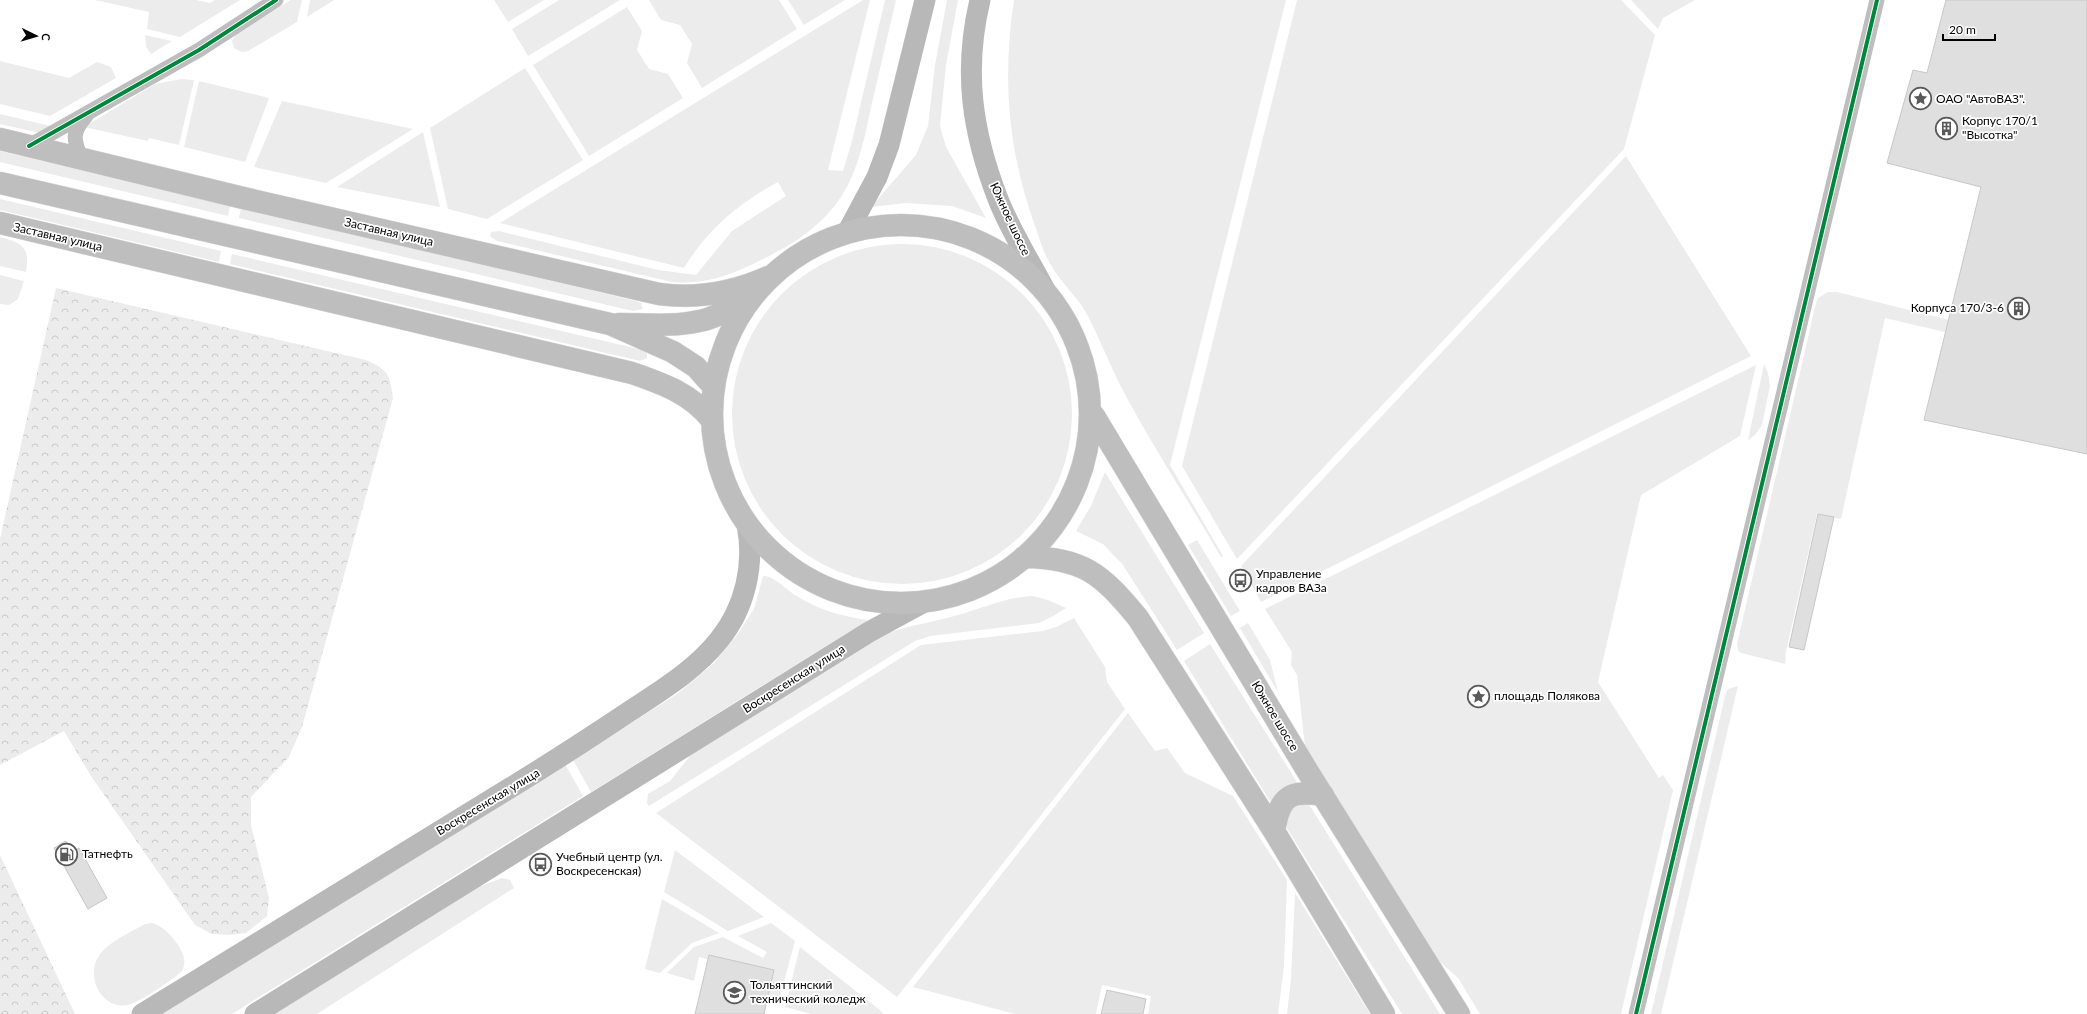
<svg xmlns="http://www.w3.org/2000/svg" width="2087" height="1014" font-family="Lato,sans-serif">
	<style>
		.green { fill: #ececec }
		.forest { fill: url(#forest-crowns) }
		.building { fill: #dfdfdf; stroke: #c7c7c7 }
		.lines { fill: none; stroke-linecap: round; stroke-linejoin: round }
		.primary-casing { stroke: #dbdbdb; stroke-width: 23 }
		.street { stroke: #bebebe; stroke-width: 15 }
		.secondary { stroke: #b8b8b8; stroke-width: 21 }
		.primary { stroke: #bebebe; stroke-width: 22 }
		.cycleway-casing { stroke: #fff; stroke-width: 6 }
		.cycleway { stroke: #00873e; stroke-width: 4 }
		.labels { text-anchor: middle; stroke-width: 3.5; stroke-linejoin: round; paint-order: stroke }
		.poi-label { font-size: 12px; fill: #000; stroke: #fff; text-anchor: start }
		.street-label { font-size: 12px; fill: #000; stroke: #fff }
	</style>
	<defs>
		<pattern id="forest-crowns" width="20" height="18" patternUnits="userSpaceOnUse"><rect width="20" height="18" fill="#ececec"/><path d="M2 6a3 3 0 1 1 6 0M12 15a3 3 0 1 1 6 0" fill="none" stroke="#c9c9c9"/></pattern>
	</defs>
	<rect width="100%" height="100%" fill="#fff"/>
	<path class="green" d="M95,0H196L210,3L215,0H240L180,37L147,29L149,12Z
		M291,0H302L297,22L248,51L242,52L234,48L232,41L236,34Z
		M310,0H334L307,17Z
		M494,0H544L508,22Z
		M559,0H620L528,56L512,29Z
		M649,0H779L797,29L702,88L687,63L692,44L680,25L661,20Z
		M788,0H845L804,25Z
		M863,0H870L828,170L843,171L852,141L885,0H896C888,34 880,69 872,103C865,135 859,170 841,197C822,226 791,246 761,260C732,275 704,285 672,282L497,241L490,236L491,232L499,231L658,270L696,275L732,231L786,196L778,182C738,204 708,229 684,268L500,223Z
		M947,0H958L946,65L940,126L946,147L986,218L952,206L906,203L871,207L916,155L928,126L935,65Z
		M1014,0H1286L1170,465L1223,556L1221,557C1188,500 1151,444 1120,385C1109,363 1100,340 1089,318C1078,296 1058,281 1047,258C1042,248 1039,237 1035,226C1008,151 1002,79 1014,0Z
		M1297,0H1621L1655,35L1624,149L1237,559L1182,466Z
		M1631,0H1695L1663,18L1658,29Z
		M627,7L642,31L637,50L649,69L668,74L683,98L589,156L533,65Z
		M145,35L172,41L151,54L146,47Z
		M0,61L69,78L97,62L111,67L116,78L50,116L0,104Z
		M525,68L583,160L487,219L448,209L430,128Z
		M181,79L194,80L179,145L149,138L148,141L84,127L155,84Z
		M199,81L269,98L245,162L184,147Z
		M282,101L413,129L326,183L254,167Z
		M0,114L50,126L40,133L0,124Z
		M423,132L440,207L337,187Z
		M0,151L230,206L228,216L0,162Z
		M1626,156L1751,356L1261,602L1241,566Z
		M0,199L221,251L219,262L0,210Z
		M241,208L636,301L641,303L643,309L633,311L239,218Z
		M0,237C23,243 30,247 26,272L0,266Z
		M732 414a170 170 0 1 1 340 0a170 170 0 1 1-340 0Z
		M232,254L643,350L647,353V358L640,361L230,264Z
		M0,275L24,281L18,299L9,305L0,304Z
		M1828,292H1837L1957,322L1949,333L1885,318L1841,519L1817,514L1785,656L1786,657L1785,664L1741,653L1738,651L1737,644L1816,303L1818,298Z
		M1764,364L1768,373L1770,386L1762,425L1755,435L1748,440Z
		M1756,365L1740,436L1641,495L1598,682L1659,778L1663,775L1673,790L1621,1014H1480L1458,978L1440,962L1305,746L1297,675L1291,665L1292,652L1265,609Z
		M1105,472L1204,633L1177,650L1123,565L1103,544L1076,531L1091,506Z
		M1197,540L1240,611L1231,616L1188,545Z
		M763,576C773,575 787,590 795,595C819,610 840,616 868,620L591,792L573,760L677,694L713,664L737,635L754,609Z
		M1033,596L1048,600L1066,608L1053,616L1039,623L930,636L915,641L649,806L647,803L648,794L670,781L693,752L875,638C902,626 931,623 958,615C984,608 1006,597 1033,596Z
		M1074,618L1105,667L1107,682L1125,709L897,997L656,813L921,645L1043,631L1056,627Z
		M1248,623L1270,660L1278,692L1240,628Z
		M1210,644L1300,787C1284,784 1277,788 1271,803L1184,661Z
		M1738,686L1661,1014H1651L1726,692L1728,689Z
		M1128,713L1155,751L1167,748L1185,773L1233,796L1287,880L1284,966L1278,1014H1148L1151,996L1102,985L1096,1014H1015L913,987Z
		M565,764L583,796L232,1014H160Z
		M1304,802L1310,806L1440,1014H1402L1283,822L1285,810Z
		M675,850L764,917L728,931L664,892Z
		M502,878L510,880L514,888L317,1014H271L478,887Z
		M1295,893L1370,1014H1287L1291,979Z
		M662,899L719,933L692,943L660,973L645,969Z
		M152,923C165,926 181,945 184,958C185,963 184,967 182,971C175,978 137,1004 128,1005C101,1010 84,975 100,954C110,941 131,932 145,924Z
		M771,923L795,941L778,1004L757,999L763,973L699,957L694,981L667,973L694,947L723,937L763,958L767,952L738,936Z
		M800,947L881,1011L883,1014H812L785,1007Z"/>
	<path class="forest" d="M56,288L366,360C388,370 390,374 393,398L302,727L289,757L251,797V825L269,898L267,916L246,933L229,935L212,934L195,925L91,776L64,731L0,765V539Z
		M0,855L75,1014H0Z"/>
	<path class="building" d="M1946,0H2087V454L1924,420L1981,187L1887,163L1913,70L1927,73Z
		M1818,514L1834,517L1804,650L1789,647Z
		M66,841L73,852L79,848L107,898L88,909L54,848Z
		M709,955L774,970L764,1014H695Z
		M1107,990L1146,999L1143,1014H1101Z"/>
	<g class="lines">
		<defs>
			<path id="primary" d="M0,139L239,197L659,294C697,299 732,293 768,277
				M0,183L610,324L673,352L696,367L713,386
				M0,223L632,373C663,384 690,393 711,419
				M712 414a189 189 0 1 1 378 0a189 189 0 1 1-378 0Z
				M619,324C645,324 673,327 699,321C717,318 734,306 749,298
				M1094,416L1305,767L1459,1014
				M1024,557C1083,558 1101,573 1138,618L1274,831L1384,1014
				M1274,831C1280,796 1289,790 1323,795"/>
		</defs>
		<use href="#primary" class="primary-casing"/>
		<path class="street" d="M29,146L199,50L276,0
			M81,158C73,139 72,132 86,116
			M1636,1014L1877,0"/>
		<path class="secondary" d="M980,0C963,71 972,132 998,199C1011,232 1031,263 1047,294
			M847,233L877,177L889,145L925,0
			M142,1014C264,938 387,863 510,788C551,763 591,737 630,711C662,690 695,670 719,640C745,608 755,565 747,525
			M255,1014L869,632L926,601"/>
		<use href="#primary" class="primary"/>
		<defs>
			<path id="cycleway" d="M29,146L199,50L276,0
				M1636,1014L1877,0"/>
		</defs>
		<use href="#cycleway" class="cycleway-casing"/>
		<use href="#cycleway" class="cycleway"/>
	</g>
	<defs>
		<symbol id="sight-ring" viewBox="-11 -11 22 22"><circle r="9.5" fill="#fff" stroke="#595959" stroke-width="1.5"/><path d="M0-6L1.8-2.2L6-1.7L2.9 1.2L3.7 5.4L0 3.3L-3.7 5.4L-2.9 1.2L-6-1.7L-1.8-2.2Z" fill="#595959"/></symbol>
		<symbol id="building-ring" viewBox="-11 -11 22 22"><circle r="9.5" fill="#fff" stroke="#595959" stroke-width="1.5"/><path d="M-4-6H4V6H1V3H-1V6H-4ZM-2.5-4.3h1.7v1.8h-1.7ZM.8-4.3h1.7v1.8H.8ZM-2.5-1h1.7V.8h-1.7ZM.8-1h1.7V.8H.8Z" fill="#595959"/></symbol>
		<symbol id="bus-ring" viewBox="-11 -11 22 22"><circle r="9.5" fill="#fff" stroke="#595959" stroke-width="1.5"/><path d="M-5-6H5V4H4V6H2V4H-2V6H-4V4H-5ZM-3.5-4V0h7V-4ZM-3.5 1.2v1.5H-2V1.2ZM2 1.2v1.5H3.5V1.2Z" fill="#595959"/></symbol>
		<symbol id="fuel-ring" viewBox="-11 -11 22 22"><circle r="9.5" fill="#fff" stroke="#595959" stroke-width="1.5"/><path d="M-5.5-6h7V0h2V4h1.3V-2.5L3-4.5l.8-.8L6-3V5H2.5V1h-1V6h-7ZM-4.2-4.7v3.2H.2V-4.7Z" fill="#595959"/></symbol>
		<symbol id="university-ring" viewBox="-11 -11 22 22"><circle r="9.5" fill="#fff" stroke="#595959" stroke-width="1.5"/><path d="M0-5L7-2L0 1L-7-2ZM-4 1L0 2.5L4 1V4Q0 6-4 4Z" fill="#595959"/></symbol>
	</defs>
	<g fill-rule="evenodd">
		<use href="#sight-ring" x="1908" y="86" width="25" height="25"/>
		<use href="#building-ring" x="1934" y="116" width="25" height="25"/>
		<use href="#building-ring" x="2006" y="296" width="25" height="25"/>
		<use href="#bus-ring" x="1228" y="568" width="25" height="25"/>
		<use href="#sight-ring" x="1466" y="684" width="25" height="25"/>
		<use href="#fuel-ring" x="54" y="842" width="25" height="25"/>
		<use href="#bus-ring" x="528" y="852" width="25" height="25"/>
		<use href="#university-ring" x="722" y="980" width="25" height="25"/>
	</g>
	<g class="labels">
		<g class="poi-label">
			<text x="1936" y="103">ОАО "АвтоВАЗ".</text>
			<text x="1962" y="125">Корпус 170/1<tspan x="1962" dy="14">"Высотка"</tspan></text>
			<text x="2004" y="312" text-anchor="end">Корпуса 170/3-6</text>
			<text x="1256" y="578">Управление<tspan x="1256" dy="14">кадров ВАЗа</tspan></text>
			<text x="1494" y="700">площадь Полякова</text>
			<text x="82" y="858">Татнефть</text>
			<text x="556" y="861">Учебный центр (ул.<tspan x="556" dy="14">Воскресенская)</tspan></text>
			<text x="750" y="989">Тольяттинский<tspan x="750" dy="14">технический коледж</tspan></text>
		</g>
		<g class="street-label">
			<text transform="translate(1010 219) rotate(65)" y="4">Южное шоссе</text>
			<text transform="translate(389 232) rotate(13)" y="4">Заставная улица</text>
			<text transform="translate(58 237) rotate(13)" y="4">Заставная улица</text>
			<text transform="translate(794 679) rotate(-32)" y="4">Воскресенская улица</text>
			<text transform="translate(1275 716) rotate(59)" y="4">Южное шоссе</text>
			<text transform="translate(488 802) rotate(-31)" y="4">Воскресенская улица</text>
		</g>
	</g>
	<g transform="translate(36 36) rotate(95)" stroke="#ffffff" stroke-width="3" paint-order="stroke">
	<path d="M0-3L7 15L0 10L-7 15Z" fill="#000000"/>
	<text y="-6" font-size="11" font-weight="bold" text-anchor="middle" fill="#000000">С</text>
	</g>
	<path d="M1943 34v6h52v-6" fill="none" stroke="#000000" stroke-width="2"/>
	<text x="1949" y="34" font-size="12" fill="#000000" stroke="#ffffff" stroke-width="3" paint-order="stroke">20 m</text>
</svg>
